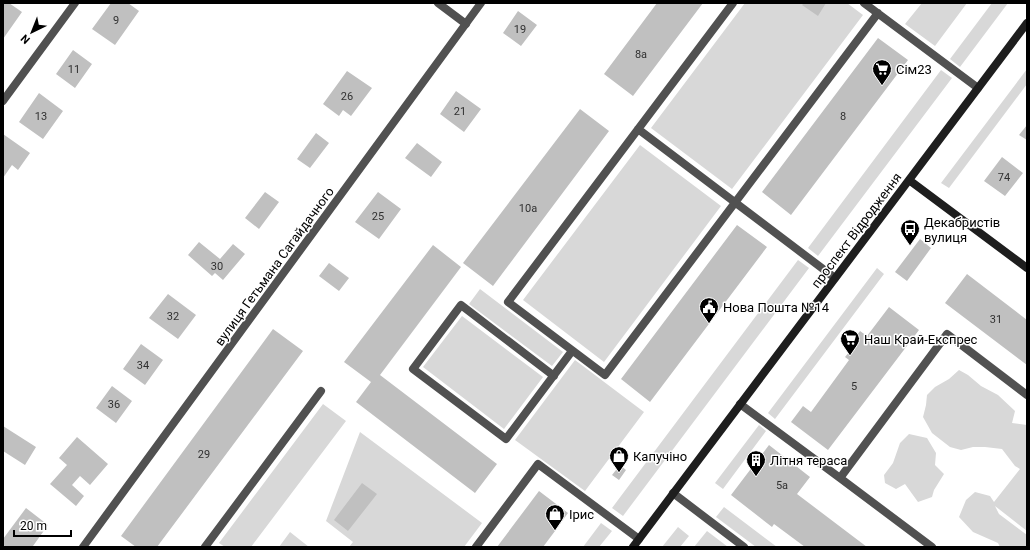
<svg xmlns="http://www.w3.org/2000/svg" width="1030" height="550" font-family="Roboto,sans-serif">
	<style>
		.green { fill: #d8d8d8 }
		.building { fill: #c0c0c0 }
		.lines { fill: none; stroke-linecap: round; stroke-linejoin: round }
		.lane { stroke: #515151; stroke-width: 8 }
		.street { stroke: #515151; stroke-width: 8 }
		.secondary { stroke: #1e1e1e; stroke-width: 8 }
		.labels { text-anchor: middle; stroke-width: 3; stroke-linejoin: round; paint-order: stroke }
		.number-label { font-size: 11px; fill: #303030 }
		.poi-label { font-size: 13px; fill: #000; stroke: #fff; text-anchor: start }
		.street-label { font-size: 13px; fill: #000; stroke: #fff }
	</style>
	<rect width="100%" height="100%" fill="#fff"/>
	<path class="green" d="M745,3H847L863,15L732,189L651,128Z
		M922,3H967L935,46L905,24Z
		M992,3H1008L960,67L950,59Z
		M1027,69V84L949,188L941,183Z
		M941,70L952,78L818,256L808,248Z
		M640,145L721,206L604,362L523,300Z
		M798,260L809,268L623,516L612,508Z
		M877,268L884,274L775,419L768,413Z
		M480,289L563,352L552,366L469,304Z
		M462,316L543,377L504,429L423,367Z
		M575,360L644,412L585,491L515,440Z
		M959,370L968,375L981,386L998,395L1015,411L1012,423L1027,425V531L995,506L999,514L1027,535V547H1000L998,543L973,532L959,517L966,500L975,492L990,496L994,502L1020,469L1015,466L1002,449L985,447H973L961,450L950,447L932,433L923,417L926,405L927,395L935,387L949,379Z
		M323,404L346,421L251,547H225L219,543Z
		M759,425L766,431L723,489L715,483Z
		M360,432L482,523L464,547H349L353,542L326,521Z
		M909,434L927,438L936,453L935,465L944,474L934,490L932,497L918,502L905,484L896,489L885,483L884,475L893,463L900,443Z
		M724,507L777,547H756L716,517Z
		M601,523L612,531L599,547H583Z
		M678,527L689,536L680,547H662Z
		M707,531L728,547H694Z
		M290,532L309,547H279Z"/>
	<path class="building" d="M3,3H9L22,12L3,39Z
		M111,3H128L139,11L115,45L92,29Z
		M657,3H703L633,96L604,74Z
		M804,3H826L818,16L802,5Z
		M518,11L537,25L521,46L503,33Z
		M878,38L908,60L791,215L762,192Z
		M73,50L92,64L75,88L56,74Z
		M347,71L372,88L351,116L343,110L339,116L323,104Z
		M456,91L481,109L464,132L440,114Z
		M39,93L63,111L43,139L19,122Z
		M580,109L609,131L493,286L463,263Z
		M1027,125V140L1019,135Z
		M316,133L329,143L310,168L297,159Z
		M3,134L30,153L18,170L12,165L3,178Z
		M417,143L442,162L431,177L405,158Z
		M1002,157L1023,173L1005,196L984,181Z
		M265,192L279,202L259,229L245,218Z
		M378,192L401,209L379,239L355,222Z
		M737,225L767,247L650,402L621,379Z
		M920,239L931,248L907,281L895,272Z
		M199,242L220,259L233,244L245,254L223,280L215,273L212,276L188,255Z
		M433,245L461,267L380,375L497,464L475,493L356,402L371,382L344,362Z
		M329,263L349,278L339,291L319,276Z
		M967,274L1027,320V365L945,303Z
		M168,294L196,315L178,339L149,318Z
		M889,307L919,330L828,450L791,422L803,406L811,412L849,360L845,357L850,351L847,349L860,331L867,336Z
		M273,329L303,351L157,547H136L121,536Z
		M141,344L163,360L145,385L123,369Z
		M112,386L132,401L116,423L96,408Z
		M3,426L36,447L25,465L3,451Z
		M77,437L108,464L90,485L80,476L72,485L84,496L76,506L50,484L67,465L59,458Z
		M769,445L810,477L797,494L867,547H805L774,524L772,527L731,495Z
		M620,465L626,470L619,480L612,475Z
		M362,483L377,494L348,531L334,520Z
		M539,491L568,513L555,531L543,547H497Z
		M26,508L48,525L33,546L35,547H6L3,545V539Z"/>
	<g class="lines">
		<path class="lane" d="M438,3L466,24
			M733,3L508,302L605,375L878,13
			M864,3L978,88
			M638,129L835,278
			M554,376L461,305L413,369L506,439L572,351
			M740,404L840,478L932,547
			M840,478L947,334L1027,395
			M205,547L321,391
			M476,547L538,464L639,539"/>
		<path class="street" d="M3,101L75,3
			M673,493L744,547
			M83,547L481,3"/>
		<path class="secondary" d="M909,180L1027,268
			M633,547L1027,23"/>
	</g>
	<defs>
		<symbol id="supermarket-pin" viewBox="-11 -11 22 30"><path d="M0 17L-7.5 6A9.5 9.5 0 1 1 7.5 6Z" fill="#000" stroke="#fff"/><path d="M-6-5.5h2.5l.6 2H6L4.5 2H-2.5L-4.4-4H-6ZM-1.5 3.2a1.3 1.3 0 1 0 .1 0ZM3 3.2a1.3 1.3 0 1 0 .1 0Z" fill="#fff"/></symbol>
		<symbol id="bus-pin" viewBox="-11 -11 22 30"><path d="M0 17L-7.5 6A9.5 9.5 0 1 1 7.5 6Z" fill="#000" stroke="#fff"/><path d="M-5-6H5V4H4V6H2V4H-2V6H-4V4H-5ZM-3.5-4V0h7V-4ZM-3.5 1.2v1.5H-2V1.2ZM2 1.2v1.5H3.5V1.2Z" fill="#fff"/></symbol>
		<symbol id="civic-pin" viewBox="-11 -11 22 30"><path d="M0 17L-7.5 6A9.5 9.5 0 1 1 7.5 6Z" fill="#000" stroke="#fff"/><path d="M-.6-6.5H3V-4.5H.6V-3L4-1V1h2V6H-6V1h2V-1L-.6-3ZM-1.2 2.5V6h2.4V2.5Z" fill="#fff"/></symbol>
		<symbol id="shop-pin" viewBox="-11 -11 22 30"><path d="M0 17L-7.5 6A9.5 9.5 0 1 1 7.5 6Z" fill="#000" stroke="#fff"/><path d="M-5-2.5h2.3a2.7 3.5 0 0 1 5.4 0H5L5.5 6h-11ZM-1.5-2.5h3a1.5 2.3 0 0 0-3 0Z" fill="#fff"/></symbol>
		<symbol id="building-pin" viewBox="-11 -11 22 30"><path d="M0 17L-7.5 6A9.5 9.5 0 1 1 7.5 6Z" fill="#000" stroke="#fff"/><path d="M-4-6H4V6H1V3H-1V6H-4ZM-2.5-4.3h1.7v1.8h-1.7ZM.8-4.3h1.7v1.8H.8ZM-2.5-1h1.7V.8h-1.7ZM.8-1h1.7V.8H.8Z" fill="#fff"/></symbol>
	</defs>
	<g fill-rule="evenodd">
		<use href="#supermarket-pin" x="871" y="58" width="22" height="30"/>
		<use href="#bus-pin" x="899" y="218" width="22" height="30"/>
		<use href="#civic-pin" x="698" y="296" width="22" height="30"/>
		<use href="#supermarket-pin" x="839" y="328" width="22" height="30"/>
		<use href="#shop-pin" x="608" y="445" width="22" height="30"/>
		<use href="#building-pin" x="745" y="449" width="22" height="30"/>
		<use href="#shop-pin" x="544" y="503" width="22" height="30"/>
	</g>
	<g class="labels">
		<g class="number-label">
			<text x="116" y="24">9</text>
			<text x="520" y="33">19</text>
			<text x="641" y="58">8а</text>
			<text x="74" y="73">11</text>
			<text x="347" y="100">26</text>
			<text x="460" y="115">21</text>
			<text x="41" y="120">13</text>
			<text x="843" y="120">8</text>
			<text x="1004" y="181">74</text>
			<text x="528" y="212">10а</text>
			<text x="378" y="220">25</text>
			<text x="217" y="270">30</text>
			<text x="173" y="320">32</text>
			<text x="996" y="323">31</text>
			<text x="143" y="369">34</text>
			<text x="854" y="390">5</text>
			<text x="114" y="408">36</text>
			<text x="204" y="458">29</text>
			<text x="782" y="489">5а</text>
		</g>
		<g class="poi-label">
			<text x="896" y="74">Сім23</text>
			<text x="924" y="227">Декабристів<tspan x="924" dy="15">вулиця</tspan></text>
			<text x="723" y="312">Нова Пошта №14</text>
			<text x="864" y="344">Наш Край-Експрес</text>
			<text x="633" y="461">Капучіно</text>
			<text x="770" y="465">Літня тераса</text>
			<text x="569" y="519">Ірис</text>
		</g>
		<g class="street-label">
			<text transform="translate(856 230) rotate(-53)" y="5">проспект Відродження</text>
			<text transform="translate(274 266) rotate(-54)" y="5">вулиця Гетьмана Сагайдачного</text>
		</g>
	</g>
	<rect width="1030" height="550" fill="none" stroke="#000000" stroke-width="8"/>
	<g transform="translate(32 32) rotate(223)" stroke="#ffffff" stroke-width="3" paint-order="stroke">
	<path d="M0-3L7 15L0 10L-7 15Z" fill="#000000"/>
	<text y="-6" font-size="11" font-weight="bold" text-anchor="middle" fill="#000000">N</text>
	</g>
	<path d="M14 530v6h57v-6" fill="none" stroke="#000000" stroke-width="2"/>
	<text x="20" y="530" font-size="12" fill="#000000" stroke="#ffffff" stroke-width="3" paint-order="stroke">20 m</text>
</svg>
